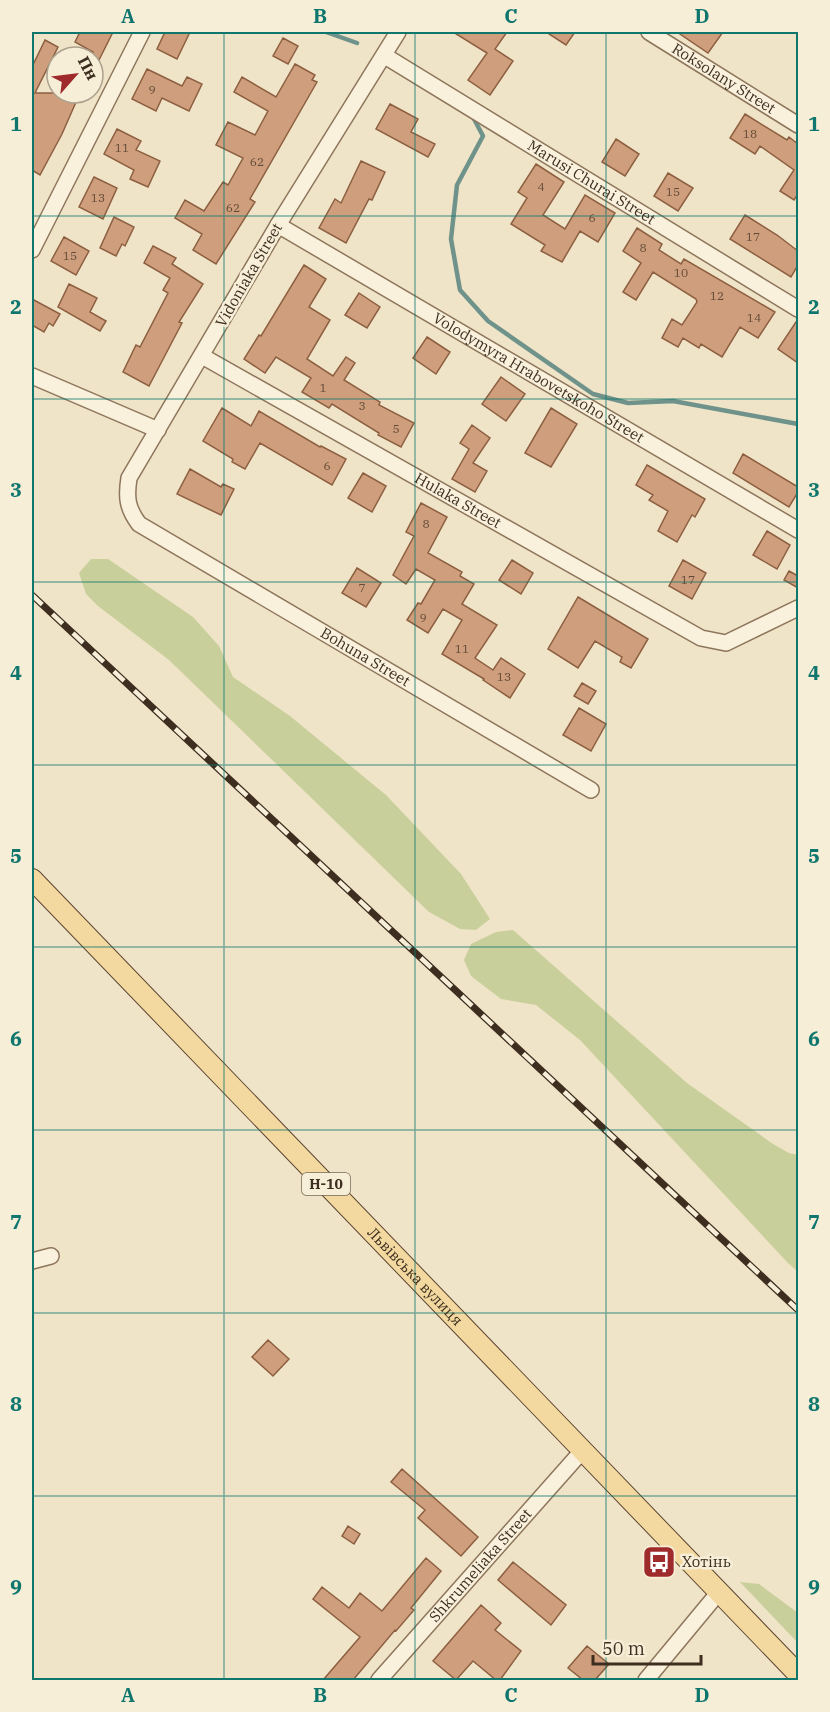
<svg xmlns="http://www.w3.org/2000/svg" width="830" height="1712" font-family="'IBM Plex Serif',serif">
	<style>
		.green { fill: #c9cf9b }
		.lines { fill: none; stroke-linecap: round; stroke-linejoin: round }
		.stream { stroke: #6f938a; stroke-width: 4.5 }
		.building { fill: #cf9f7d; stroke: #8d5f41; stroke-width: 1.5 }
		.minor-casing { stroke: #8d765c; stroke-width: 18 }
		.major-casing { stroke: #5b4430; stroke-width: 22 }
		.minor { stroke: #faf1dc; stroke-width: 15 }
		.major { stroke: #f3d9a0; stroke-width: 20 }
		.rail-casing { stroke: #3d2e20; stroke-width: 7 }
		.rail { stroke: #f7eed8; stroke-width: 4.5; stroke-dasharray: 14; stroke-linecap: butt }
		.grid { fill: none; stroke: #0f766e; stroke-width: 1.5; stroke-opacity: 0.55 }
		.labels { text-anchor: middle; stroke-width: 5; stroke-linejoin: round; paint-order: stroke }
		.number-label { font-size: 12px; fill: #624a37 }
		.shield { fill: #f7eed8; stroke: #756857; stroke-width: 1.5 }
		.shield-label { font-size: 14px; font-weight: bold; fill: #3d2e20 }
		.street-label { font-size: 15px; fill: #3d2e20; stroke: #f7eed8 }
		.poi-label { font-size: 15px; fill: #3d2e20; stroke: #f7eed8; text-anchor: start }
		.neatline { fill: none; stroke: #0f766e; stroke-width: 2 }
		.grid-label { font-size: 20px; text-anchor: middle; font-weight: bold; fill: #0f766e }
	</style>
	<rect width="100%" height="100%" fill="#f0e4c8"/>
	<path class="green" d="M91,559H108L193,617L219,646L233,677L290,716L386,795L461,874L490,919L476,930L460,929L429,912L169,660L98,606L86,594L79,573Z
		M513,930L687,1083L773,1144L789,1153L798,1155V1272L787,1262L580,1040L536,1005L501,999L471,976L464,960L471,944L496,932Z
		M740,1582L759,1584L798,1613V1643Z"/>
	<g class="lines">
		<path class="stream" d="M326,32L357,43
			M473,117L483,136L457,185L451,239L460,290L488,321L593,394L628,403L673,401L798,424"/>
	</g>
	<path class="building" d="M80,32H113L93,72V52L75,42Z
		M165,32H190L177,59L157,49Z
		M453,32H507L495,49L513,61L490,95L468,80L487,53Z
		M546,32H575L566,45Z
		M677,32H723L708,53Z
		M283,38L298,46L288,64L273,56Z
		M45,40L58,47L35,93H80L62,134L40,175L32,170V67Z
		M295,64L315,75L312,80L317,82L250,199L255,202L216,264L193,250L202,234L175,218L185,200L204,211L223,182L228,185L243,158L216,145L228,122L255,135L268,111L234,92L242,77L276,97Z
		M147,69L182,86L187,77L202,84L189,111L162,98L156,111L132,99Z
		M390,104L418,119L411,132L435,144L428,157L376,129Z
		M745,114L787,140L789,137L798,144V194L794,200L780,191L794,170L760,146L755,154L730,138Z
		M117,129L141,141L136,150L160,161L148,187L130,179L134,170L104,154Z
		M616,139L639,154L625,176L602,162Z
		M361,161L385,172L372,200L369,199L346,243L319,228L335,199L341,203Z
		M536,164L564,182L543,215L565,229L585,195L615,213L598,242L580,231L562,262L541,251L545,245L511,224L527,198L518,192Z
		M668,173L693,188L678,211L654,196Z
		M94,177L117,188L103,219L79,207Z
		M745,215L777,235L798,251V265L791,277L730,239Z
		M114,217L134,227L125,246L122,244L116,256L100,248Z
		M637,228L662,244L659,250L681,264L684,259L775,312L758,338L740,327L722,357L701,344L699,348L683,338L678,347L662,338L672,319L682,325L697,302L696,299L653,272L636,300L623,292L641,263L623,251Z
		M64,237L89,251L76,275L51,261Z
		M153,246L176,258L172,264L203,284L179,322L182,323L149,386L123,372L136,345L140,347L168,293L163,290L170,278L144,263Z
		M304,265L326,279L309,307L330,320L307,359L333,376L346,357L355,363L344,380L380,402L379,405L414,423L401,447L378,435L379,433L332,404L329,408L302,392L311,378L276,357L265,373L244,359L259,335L261,336Z
		M69,284L97,298L90,312L106,321L100,331L58,307Z
		M359,293L380,307L367,328L345,315Z
		M32,299L60,314L53,326L49,323L44,332L32,325Z
		M798,319V363L778,349Z
		M427,337L450,352L436,374L413,358Z
		M501,377L525,394L506,421L482,404Z
		M222,408L251,426L259,411L320,447L321,446L346,459L332,485L260,443L245,469L232,462L233,459L203,441Z
		M551,408L577,424L551,467L525,453Z
		M472,425L490,438L473,463L487,471L475,492L452,479L469,449L460,443Z
		M743,454L798,487V492L789,507L733,473Z
		M647,465L705,499L695,517L692,515L677,542L658,531L668,511L649,500L653,495L636,485Z
		M190,469L221,487L223,484L234,489L221,515L177,494Z
		M363,473L386,486L372,512L348,498Z
		M421,503L447,517L428,553L462,572L460,576L474,584L462,604L497,625L475,658L493,670L501,658L525,674L510,698L483,680L484,679L442,654L462,620L443,609L428,633L407,620L418,603L421,604L435,580L416,569L406,584L393,575L414,536L406,532Z
		M767,531L790,545L777,569L753,555Z
		M512,560L533,573L521,594L499,580Z
		M683,560L706,573L692,599L669,586Z
		M357,568L381,583L366,607L342,593Z
		M789,571L798,576V588L784,580Z
		M578,597L648,639L631,668L620,662L622,657L595,641L578,668L548,649Z
		M582,683L596,691L588,704L574,696Z
		M579,708L606,724L591,751L563,735Z
		M268,1340L289,1359L273,1376L252,1357Z
		M402,1469L478,1537L461,1556L418,1518L425,1510L391,1482Z
		M348,1526L360,1534L354,1544L342,1536Z
		M426,1558L441,1571L411,1608L414,1610L396,1631L395,1630L353,1680H323L360,1637L313,1599L322,1587L349,1608L360,1593L382,1611Z
		M513,1562L566,1605L551,1625L498,1580Z
		M481,1605L501,1623L495,1630L521,1651L500,1680H496L473,1661L456,1680L433,1661Z
		M587,1646L609,1664L595,1680H583L568,1668Z"/>
	<g class="lines">
		<defs>
			<g id="minor">
				<path id="s1" d="M398,32L278,225L129,478C126,497 127,508 139,524L591,790"/>
				<path id="s2" d="M649,32L798,125"/>
				<path id="s3" d="M385,56L798,309"/>
				<path id="s4" d="M278,225L798,530"/>
				<path d="M32,250L142,32"/>
				<path id="s5" d="M202,356L701,638L726,643L798,608"/>
				<path d="M32,376L158,430"/>
				<path d="M32,1261L51,1256"/>
				<path id="s6" d="M379,1680L583,1450"/>
				<path d="M646,1680L719,1592"/>
			</g>
			<g id="major">
				<path id="s7" d="M32,879L798,1674"/>
			</g>
		</defs>
		<use href="#minor" class="minor-casing"/>
		<use href="#major" class="major-casing"/>
		<use href="#minor" class="minor"/>
		<use href="#major" class="major"/>
		<defs>
			<path id="rail" d="M32,595L798,1310"/>
		</defs>
		<use href="#rail" class="rail-casing"/>
		<use href="#rail" class="rail"/>
	</g>
	<path class="grid" d="M224,32V1680M415,32V1680M606,32V1680M32,216H798M32,399H798M32,582H798M32,765H798M32,947H798M32,1130H798M32,1313H798M32,1496H798"/>
	<defs>
		<symbol id="bus-square" viewBox="-11 -11 22 22"><rect x="-9" y="-9" width="18" height="18" rx="4" fill="#9e2a2b" stroke="#f7eed8"/><path d="M-5-6H5V4H4V6H2V4H-2V6H-4V4H-5ZM-3.5-4V0h7V-4ZM-3.5 1.2v1.5H-2V1.2ZM2 1.2v1.5H3.5V1.2Z" fill="#fff"/></symbol>
	</defs>
	<g fill-rule="evenodd">
		<use href="#bus-square" x="640" y="1543" width="38" height="38"/>
	</g>
	<g class="labels">
		<g class="number-label">
			<text x="152" y="94">9</text>
			<text x="750" y="138">18</text>
			<text x="122" y="152">11</text>
			<text x="257" y="166">62</text>
			<text x="541" y="191">4</text>
			<text x="673" y="196">15</text>
			<text x="98" y="202">13</text>
			<text x="233" y="212">62</text>
			<text x="592" y="222">6</text>
			<text x="753" y="241">17</text>
			<text x="643" y="252">8</text>
			<text x="70" y="260">15</text>
			<text x="681" y="277">10</text>
			<text x="717" y="300">12</text>
			<text x="754" y="322">14</text>
			<text x="323" y="392">1</text>
			<text x="362" y="410">3</text>
			<text x="396" y="433">5</text>
			<text x="327" y="470">6</text>
			<text x="426" y="528">8</text>
			<text x="688" y="584">17</text>
			<text x="362" y="592">7</text>
			<text x="423" y="622">9</text>
			<text x="462" y="653">11</text>
			<text x="504" y="681">13</text>
		</g>
		<rect class="shield" x="302" y="1173" width="48" height="22" rx="4.5"/>
		<g class="shield-label">
			<text x="326" y="1189">Н-10</text>
		</g>
		<g class="street-label">
			<text dy="5" stroke="none"><textPath href="#s2" startOffset="88">Roksolany Street</textPath></text>
			<text dy="5" stroke="none"><textPath href="#s3" startOffset="242">Marusi Churai Street</textPath></text>
			<text transform="translate(249 275) rotate(-60)" y="5">Vidoniaka Street</text>
			<text dy="5" stroke="none"><textPath href="#s4" startOffset="302">Volodymyra Hrabovetskoho Street</textPath></text>
			<text dy="5" stroke="none"><textPath href="#s5" startOffset="294">Hulaka Street</textPath></text>
			<text dy="5" stroke="none"><textPath href="#s1" startOffset="832">Bohuna Street</textPath></text>
			<text dy="5" stroke="none"><textPath href="#s7" startOffset="552">Львівська вулиця</textPath></text>
			<text dy="5" stroke="none"><textPath href="#s6" startOffset="153">Shkrumeliaka Street</textPath></text>
		</g>
		<g class="poi-label">
			<text x="682" y="1567">Хотінь</text>
		</g>
	</g>
	<rect width="830" height="1712" fill="none" stroke="#f7eed8" stroke-width="66"/>
	<g transform="translate(75 75) rotate(62)"><circle r="28" fill="#f7eed8" stroke="#ada18e" stroke-width="1.5"/>
	<path d="M0-4.5L10 22L0 15L-10 22Z" fill="#9e2a2b"/>
	<text y="-9" font-size="16" font-weight="bold" text-anchor="middle" fill="#3d2e20">Пн</text>
	</g>
	<path d="M593 1655v9h108v-9" fill="none" stroke="#3d2e20" stroke-width="3"/>
	<text x="602" y="1655" font-size="18" fill="#3d2e20" stroke="#f7eed8" stroke-width="4.5" paint-order="stroke">50 m</text>
	<rect x="33" y="33" width="764" height="1646" class="neatline"/>
	<g class="grid-label">
		<text x="128" y="23">A</text>
		<text x="320" y="23">B</text>
		<text x="511" y="23">C</text>
		<text x="702" y="23">D</text>
		<text x="16" y="131">1</text>
		<text x="814" y="131">1</text>
		<text x="16" y="314">2</text>
		<text x="814" y="314">2</text>
		<text x="16" y="497">3</text>
		<text x="814" y="497">3</text>
		<text x="16" y="680">4</text>
		<text x="814" y="680">4</text>
		<text x="16" y="863">5</text>
		<text x="814" y="863">5</text>
		<text x="16" y="1046">6</text>
		<text x="814" y="1046">6</text>
		<text x="16" y="1229">7</text>
		<text x="814" y="1229">7</text>
		<text x="16" y="1411">8</text>
		<text x="814" y="1411">8</text>
		<text x="16" y="1594">9</text>
		<text x="814" y="1594">9</text>
		<text x="128" y="1702">A</text>
		<text x="320" y="1702">B</text>
		<text x="511" y="1702">C</text>
		<text x="702" y="1702">D</text>
	</g>
</svg>
